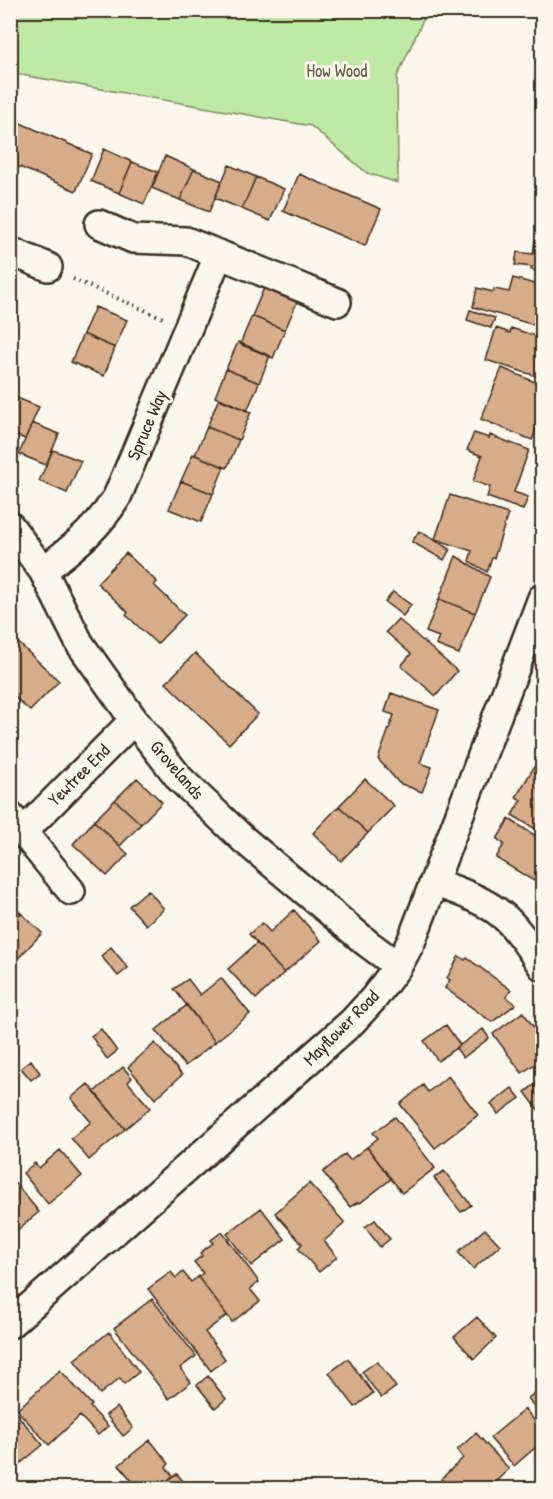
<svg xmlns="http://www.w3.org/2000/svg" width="553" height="1499" font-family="'Patrick Hand',sans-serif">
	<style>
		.green { fill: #bfeaa6; stroke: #7d8a62; stroke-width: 1.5 }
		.building { fill: #d7ac89; stroke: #3b2a1e; stroke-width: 1.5 }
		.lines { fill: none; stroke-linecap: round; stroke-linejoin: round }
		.minor-casing { stroke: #3b2a1e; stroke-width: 32 }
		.path { stroke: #3b2a1e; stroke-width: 4; stroke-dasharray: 1.5 4.5; stroke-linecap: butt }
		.minor { stroke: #fbf7ec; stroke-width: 27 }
		.labels { text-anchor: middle; stroke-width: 6; stroke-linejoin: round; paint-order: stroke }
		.park-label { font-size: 18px; fill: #5c5a40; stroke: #fbf7ec }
		.street-label { font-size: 18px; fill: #3b2a1e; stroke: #fbf7ec }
	</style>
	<rect width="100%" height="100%" fill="#fbf7ec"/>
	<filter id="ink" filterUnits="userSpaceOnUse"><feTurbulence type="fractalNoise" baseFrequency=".0167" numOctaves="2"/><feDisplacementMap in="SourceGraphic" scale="12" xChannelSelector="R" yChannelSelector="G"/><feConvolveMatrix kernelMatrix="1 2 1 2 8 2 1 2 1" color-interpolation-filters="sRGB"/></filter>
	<g filter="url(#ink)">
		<path class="green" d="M10,11H427L397,77L398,183L367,173L311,126L11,73Z"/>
		<path class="building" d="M11,119L92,154L76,191L10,163Z
			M104,149L132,162L119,193L91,181Z
			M165,156L194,169L180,200L152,188Z
			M132,162L158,172L144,204L119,193Z
			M229,165L256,177L242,209L215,198Z
			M194,169L222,181L209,212L180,200Z
			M299,174L381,209L365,246L283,211Z
			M256,177L284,189L270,221L242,209Z
			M535,240L542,241V272L531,270L532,267L515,265L517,252L533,254Z
			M513,278L542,286V318L536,317L534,325L473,307L477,288L493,292L494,289L509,292Z
			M264,288L297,302L285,330L252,316Z
			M95,307L127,320L115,348L83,334Z
			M470,310L495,318L491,328L467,320Z
			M252,316L285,330L273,358L240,344Z
			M496,328L510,333L511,328L542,338V378L486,360Z
			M83,334L115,348L104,376L71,362Z
			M238,342L270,356L259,383L226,369Z
			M502,368L542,385V414L532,440L481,419Z
			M226,369L259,383L247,411L215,397Z
			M10,395L39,407L25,439L10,433Z
			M219,398L251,412L239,440L207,427Z
			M32,423L59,434L46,465L19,454Z
			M207,427L239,440L227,468L195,455Z
			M474,433L489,438L490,435L529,450L514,492L528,497L523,510L487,497L490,487L473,481L482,456L467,450Z
			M53,450L81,461L67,493L39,481Z
			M193,454L224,467L213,494L181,481Z
			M181,481L213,494L201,522L169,509Z
			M450,495L508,514L494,558H492L487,572L469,561L472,551L435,539Z
			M419,531L450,549L444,560L412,542Z
			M126,553L157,582L154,585L185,615L157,644L126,615L128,612L97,583Z
			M456,556L490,577L475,613L439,599Z
			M393,592L411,605L403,616L385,602Z
			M439,599L475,613L459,654L436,645L439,637L426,632Z
			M398,619L457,671L436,696L401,666L411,654L386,632Z
			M10,635L59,681L30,711L10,693Z
			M195,653L258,714L229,744L166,683Z
			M391,693L439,710L420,763L432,767L422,792L399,783L378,759L394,715L385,712Z
			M534,767L542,772V833L512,815L521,800L516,797Z
			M137,778L162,802L141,824L115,800Z
			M365,779L394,806L368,833L339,806Z
			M115,800L141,824L120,846L94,821Z
			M339,806L368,833L341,861L313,833Z
			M509,819L542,840V868L534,881L496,858L504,844L497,839Z
			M94,821L128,854L107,876L73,844Z
			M148,890L164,909L146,925L129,906Z
			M10,903L21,913L10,924Z
			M294,910L321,941L284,973L249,934L262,923L270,932Z
			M21,913L42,933L10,967V924Z
			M257,943L284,973L256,999L228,969Z
			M111,947L128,968L118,976L101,956Z
			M459,956L465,960L467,958L511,990L506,997L516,1004L492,1022L445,988L450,980L447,978Z
			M221,978L250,1014L215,1042L174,989L188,979L200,995Z
			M187,1005L215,1042L185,1066L156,1030Z
			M523,1012L542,1039V1059L522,1073L493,1034Z
			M446,1025L460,1045L438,1061L424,1041Z
			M101,1029L117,1051L107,1059L91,1036Z
			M483,1029L489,1038L463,1058L456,1048Z
			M155,1043L182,1075L155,1099L128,1067Z
			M31,1060L40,1073L31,1080L21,1068Z
			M123,1067L132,1078L128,1082L150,1108L125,1129L94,1092Z
			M448,1076L478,1115L435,1148L400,1104L423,1085L428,1092Z
			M542,1079V1115L525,1092Z
			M88,1084L125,1129L89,1160L71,1138L91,1122L71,1098Z
			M512,1088L520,1098L498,1114L491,1104Z
			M395,1117L435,1168L402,1193L367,1147L378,1138L373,1133Z
			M367,1147L391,1179L360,1203L358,1202L350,1207L323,1172L345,1154L350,1160Z
			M60,1150L82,1176L48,1204L23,1173L35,1163L39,1168Z
			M444,1171L471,1205L461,1212L434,1178Z
			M10,1177L39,1212L10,1236Z
			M309,1183L345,1223L324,1241L337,1257L319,1272L298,1248L302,1244L275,1213Z
			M261,1208L285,1239L251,1266L227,1234Z
			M375,1220L390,1239L380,1247L365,1227Z
			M485,1229L500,1245L473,1269L458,1252Z
			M222,1232L259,1282L250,1289L260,1301L232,1322L198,1277L203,1273L194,1262L202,1256L200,1253L213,1243L211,1240Z
			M171,1272L176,1278L183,1272L191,1282L198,1277L227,1315L205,1332L225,1359L211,1371L148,1289Z
			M152,1299L196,1356L180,1368L191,1382L169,1399L114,1328Z
			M477,1317L496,1338L474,1359L454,1337Z
			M109,1332L139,1372L124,1384L120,1378L100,1394L74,1360Z
			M348,1359L373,1393L355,1407L329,1373Z
			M377,1361L396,1387L381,1398L362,1372Z
			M60,1370L92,1405L90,1407L108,1426L98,1435L80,1416L49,1445L17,1410Z
			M208,1376L226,1399L215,1408L197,1385Z
			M542,1388V1418L528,1398Z
			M117,1407L133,1428L123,1436L106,1415Z
			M525,1409L542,1430V1452L537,1446L514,1466L490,1438Z
			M14,1411L43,1445L10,1472V1415Z
			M476,1433L509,1469L493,1484L497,1488H449L441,1479L463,1458L457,1450Z
			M150,1440L169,1464L166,1467L173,1476L158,1488H147L144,1484L138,1488L119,1465Z
			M177,1474L189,1488H158L173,1476Z"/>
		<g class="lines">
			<defs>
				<path id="minor" d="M99,224L133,239L186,241L337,302
					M10,251L48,267
					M10,526L43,571L80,644L134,720L180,779L243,839L367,943L398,966
					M43,571C73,547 96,531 117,497L219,254
					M10,816L71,891
					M24,831L134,720
					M435,883C457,890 484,900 502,915C517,927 531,950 542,966
					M10,1324L352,1022L374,998L398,966L411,942L542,598"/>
			</defs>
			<use href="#minor" class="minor-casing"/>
			<path class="path" d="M73,279L163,318"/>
			<use href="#minor" class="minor"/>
		</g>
	</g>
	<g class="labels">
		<g class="park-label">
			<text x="337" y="77">How Wood</text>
		</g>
		<g class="street-label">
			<text transform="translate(147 425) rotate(-67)" y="6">Spruce Way</text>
			<text transform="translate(177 770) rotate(49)" y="6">Grovelands</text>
			<text transform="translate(79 775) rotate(-45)" y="6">Yewtree End</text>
			<text transform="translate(341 1028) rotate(-45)" y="6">Mayflower Road</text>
		</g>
	</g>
	<rect width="553" height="1499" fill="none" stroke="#fbf7ec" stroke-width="36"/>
	<rect x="18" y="18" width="517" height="1463" fill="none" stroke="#3b2a1e" stroke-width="2" filter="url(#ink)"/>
</svg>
